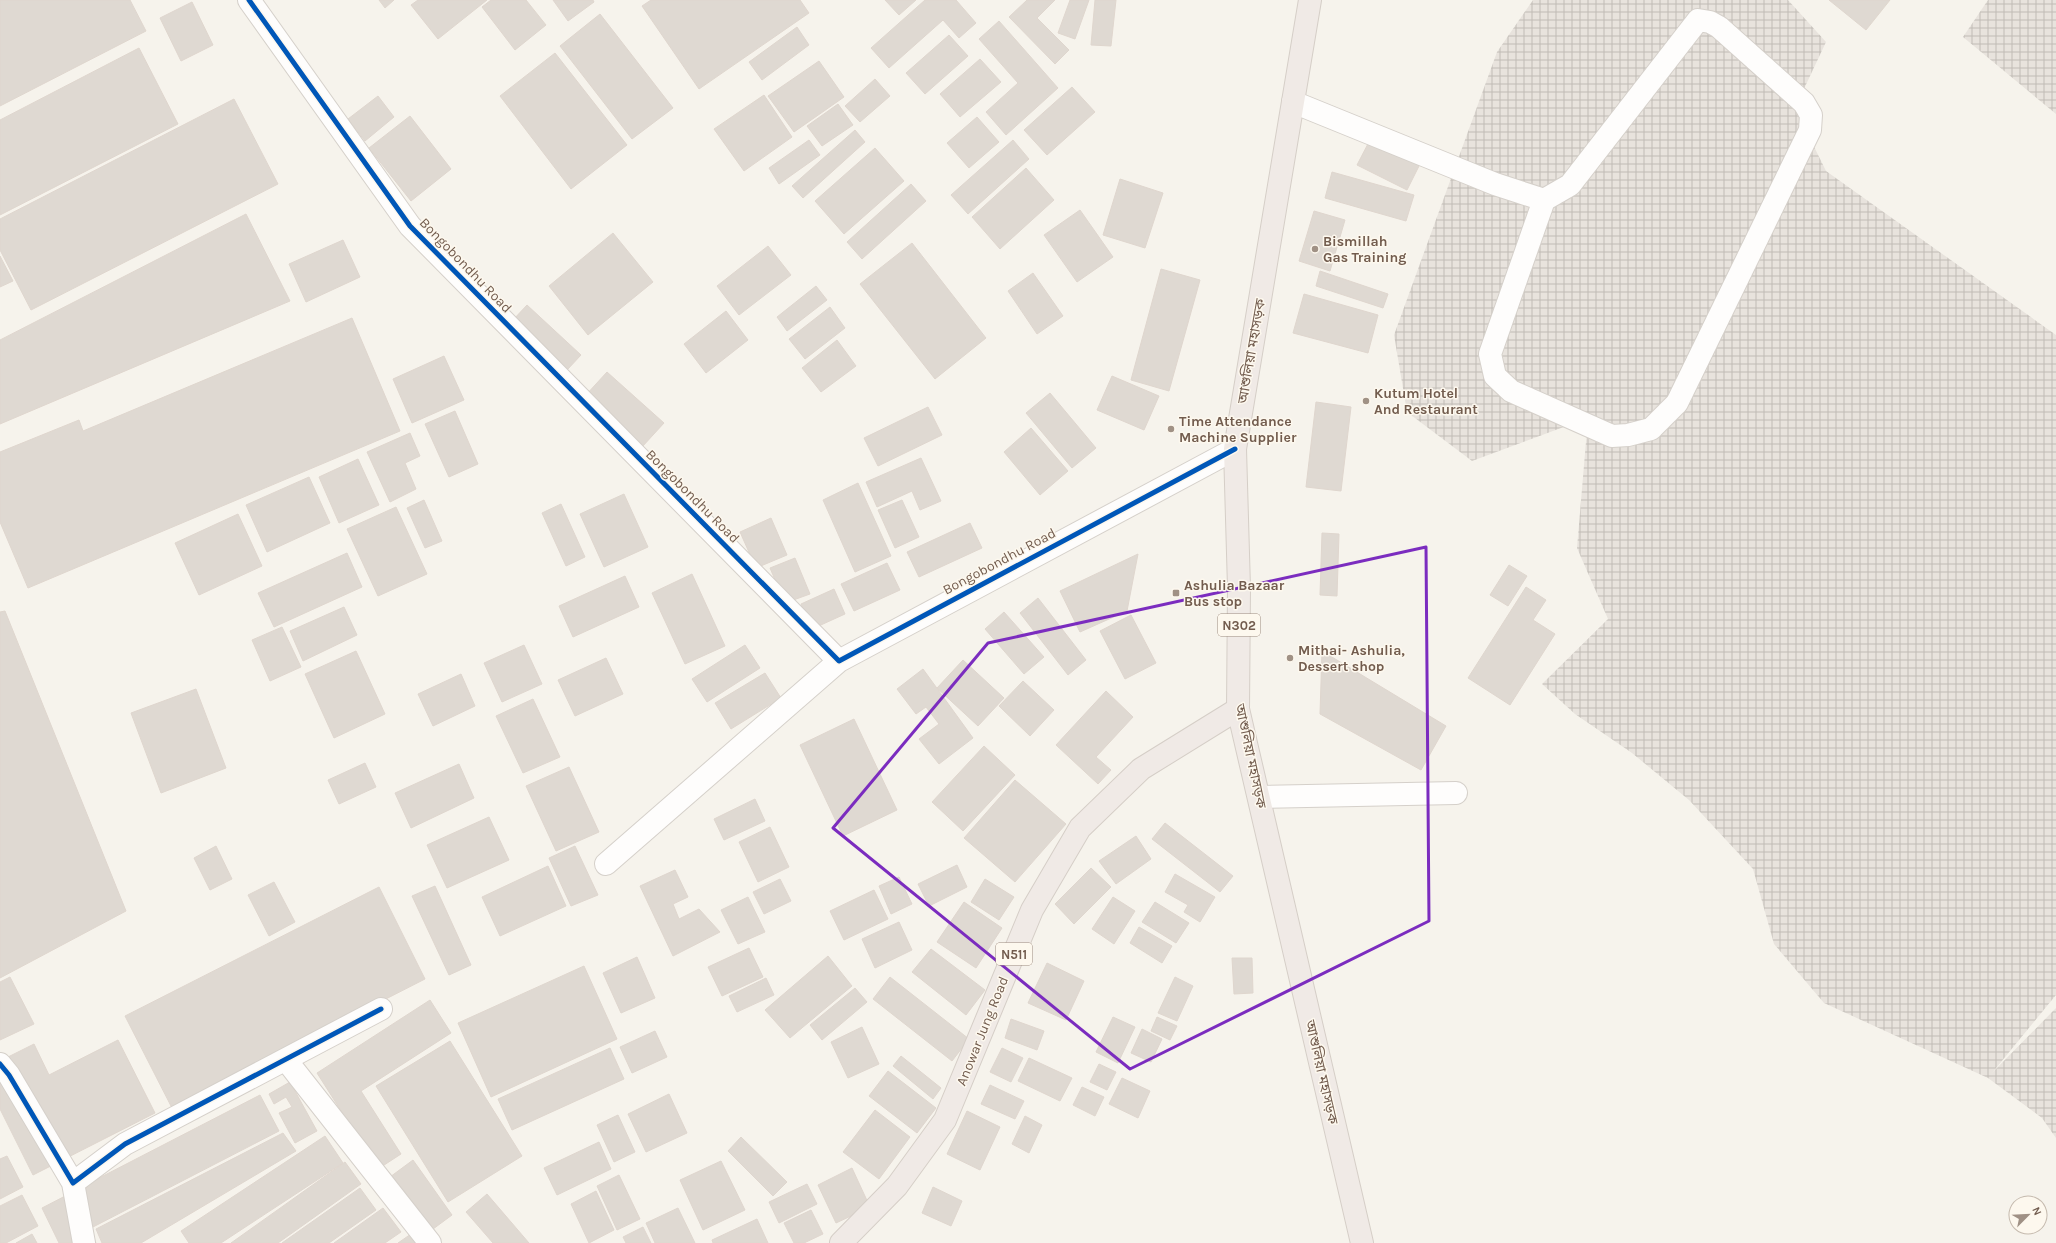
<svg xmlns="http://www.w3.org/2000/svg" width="2056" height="1243" font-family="Karla,'Noto Sans Bengali',sans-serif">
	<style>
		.industrial { fill: url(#industrial-grid) }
		.building { fill: #dfd9d2; stroke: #dfd6ce }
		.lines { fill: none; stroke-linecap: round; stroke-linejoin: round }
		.minor-casing { stroke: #d5d0ca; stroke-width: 24 }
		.highway-casing { stroke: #d5cec7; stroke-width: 24 }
		.minor { stroke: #fefdfc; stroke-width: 22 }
		.highway { stroke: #f0eae6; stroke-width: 22 }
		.cycleway-casing { stroke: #fdf8ee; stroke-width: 8 }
		.cycleway { stroke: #0057b8; stroke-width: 5 }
		.marked { fill: none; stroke: #7b2cbf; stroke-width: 3; stroke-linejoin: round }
		.poi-dot { fill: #a09185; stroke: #fdf8ee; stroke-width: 1.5 }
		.labels { text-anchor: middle; stroke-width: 3; stroke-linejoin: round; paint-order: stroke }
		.shield { fill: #fdf8ee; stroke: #9c8b7e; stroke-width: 1 }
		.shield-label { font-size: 13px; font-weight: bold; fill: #725c4e }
		.poi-label { font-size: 14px; font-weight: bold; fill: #725c4e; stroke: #fdf8ee; text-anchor: start }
		.street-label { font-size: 14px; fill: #725c4e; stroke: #fdf8ee }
	</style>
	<defs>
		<pattern id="industrial-grid" width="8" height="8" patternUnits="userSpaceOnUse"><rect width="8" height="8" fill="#e8e3dd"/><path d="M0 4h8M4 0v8" fill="none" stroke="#c0bbb5"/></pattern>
	</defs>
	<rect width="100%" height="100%" fill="#f6f3ec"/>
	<path class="industrial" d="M1533,0H1788L1826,42L1795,108L1826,171L2056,335V995L1992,1073L2056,1008V1138L2042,1118L1988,1078L1824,1003L1774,944L1753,869L1689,800L1632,753L1575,714L1542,684L1608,619L1577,548L1588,418L1472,461L1407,412L1394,335L1497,52Z
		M1988,0H2056V114L1963,37Z"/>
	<path class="building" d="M0,0H130L146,31L0,106Z
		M379,0H394L385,8Z
		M418,0H487L438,39L411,5Z
		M491,0H526L546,25L515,50L482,7Z
		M553,0H593L594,2L568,21Z
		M651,0H800L809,13L699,89L642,6Z
		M885,0H916L899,15Z
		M925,0H956L976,23L959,38L943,20L889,68L871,48Z
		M1027,0H1055L1037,18L1069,50L1055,64L1009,17Z
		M1070,0H1089L1075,39L1058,33Z
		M1095,0H1116L1111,46L1091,45Z
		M1829,0H1890L1866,30Z
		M192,2L213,45L181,61L160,18Z
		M600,14L673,108L632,139L560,46Z
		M999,21L1058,88L1006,135L986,112L1018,83L979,39Z
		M797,27L809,45L762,80L749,62Z
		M949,35L968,56L925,94L906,73Z
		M139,48L178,124L0,215V120Z
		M555,53L627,145L571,189L500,96Z
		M980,59L1001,82L960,117L940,94Z
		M819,61L844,97L794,132L768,96Z
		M875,79L890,96L860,122L845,106Z
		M1072,87L1095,112L1047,155L1024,130Z
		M764,95L792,137L744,171L714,129Z
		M378,96L394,117L365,141L348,119Z
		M234,99L278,184L31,310L0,250V219Z
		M838,104L853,125L822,146L807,126Z
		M410,116L451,169L411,201L369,148Z
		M977,117L999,142L969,168L947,143Z
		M855,130L865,142L803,198L792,186Z
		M1371,138L1420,164L1407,190L1357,165Z
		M809,140L820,155L779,184L769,168Z
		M1013,140L1029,159L968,214L951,195Z
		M875,148L904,181L844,234L815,201Z
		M1026,168L1054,200L1000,249L972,217Z
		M1332,172L1414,195L1406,221L1325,198Z
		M1120,179L1163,193L1145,248L1103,235Z
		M911,184L926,201L862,259L847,242Z
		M1080,210L1113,257L1077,282L1044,235Z
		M1314,211L1345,220L1330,271L1299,261Z
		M246,214L290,301L0,424V340Z
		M613,233L653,282L588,335L549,286Z
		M343,240L360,277L306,302L289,264Z
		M912,243L986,338L935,379L860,284Z
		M768,246L791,275L739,315L717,286Z
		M0,256L13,281L0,287Z
		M1161,269L1200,280L1169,391L1131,380Z
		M1320,271L1388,294L1383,308L1316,286Z
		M1033,273L1063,316L1037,334L1008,291Z
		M816,286L827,300L787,331L777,317Z
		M1304,294L1378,315L1368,353L1293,333Z
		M527,305L581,355L567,370L513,320Z
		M830,307L845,328L805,359L789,339Z
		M726,311L748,340L706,373L684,344Z
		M352,318L400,431L28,588L0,522V452L79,420L83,431Z
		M837,340L856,366L821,392L802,368Z
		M444,356L464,400L412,423L393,379Z
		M607,372L664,423L642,447L585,396Z
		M1112,376L1159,396L1144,430L1097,410Z
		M1050,393L1096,448L1072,468L1026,413Z
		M1316,402L1351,407L1341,491L1306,487Z
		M928,407L942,435L878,466L864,438Z
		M455,411L478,464L449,477L425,424Z
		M1031,428L1068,471L1040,495L1004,452Z
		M410,433L420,456L405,463L416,489L390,502L367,452Z
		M921,458L941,501L920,510L912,491L877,507L866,482Z
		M358,459L379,505L339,523L319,477Z
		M309,477L330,523L267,552L246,505Z
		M858,483L891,556L855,572L823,500Z
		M624,494L648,547L604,567L580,514Z
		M424,500L442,541L425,548L407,508Z
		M902,500L919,537L895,548L878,510Z
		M561,504L585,557L566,566L542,513Z
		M396,507L427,574L378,596L347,529Z
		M238,514L262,566L199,595L175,543Z
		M771,518L787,555L756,568L740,532Z
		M970,523L982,548L919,577L907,552Z
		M1322,533L1339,534L1337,596L1320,595Z
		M347,553L362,587L274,627L258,593Z
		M1138,554L1127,611L1080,632L1060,591Z
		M795,558L810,594L785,603L770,568Z
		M887,563L900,590L854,611L841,584Z
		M1509,565L1527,576L1508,606L1490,595Z
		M692,574L725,646L685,664L652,593Z
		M625,576L639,607L573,637L559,606Z
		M1526,587L1546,600L1533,620L1555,634L1510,705L1468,678Z
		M834,589L845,614L812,629L801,604Z
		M1038,598L1086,660L1068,675L1020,613Z
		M344,607L357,635L303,661L290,631Z
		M5,611L126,911L0,978V612Z
		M1004,612L1044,657L1024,674L985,629Z
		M1131,615L1156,663L1125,679L1100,631Z
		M282,627L301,667L270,681L252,640Z
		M524,645L542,684L502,702L484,663Z
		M745,645L760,668L707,702L692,679Z
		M356,651L385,714L334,738L305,674Z
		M1322,651L1446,726L1421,770L1320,714Z
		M606,658L623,694L575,716L558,680Z
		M963,660L1004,698L978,726L937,688Z
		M923,669L973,738L939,764L919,739L939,724L926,707L916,714L897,689Z
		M765,673L781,698L731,729L715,703Z
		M461,674L475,706L433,726L418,694Z
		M1023,681L1054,710L1030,736L999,706Z
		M196,689L226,768L161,793L131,713Z
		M1106,691L1133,717L1096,757L1111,770L1098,784L1056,745Z
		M533,699L560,757L523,773L496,716Z
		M854,719L897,810L843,836L800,745Z
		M984,746L1015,775L963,831L932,802Z
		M365,763L376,787L339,804L328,780Z
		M459,764L474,798L411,828L395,793Z
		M569,767L599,832L556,851L526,786Z
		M1015,780L1066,824L1015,882L964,838Z
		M755,799L765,821L724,840L714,819Z
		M489,817L509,860L447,888L427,845Z
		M1165,823L1233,876L1220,892L1152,839Z
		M770,827L789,867L758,882L739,842Z
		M1136,836L1151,859L1116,884L1099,861Z
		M216,846L232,879L210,890L194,858Z
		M575,846L598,895L571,906L549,858Z
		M957,865L967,887L929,906L918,884Z
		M548,866L566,906L500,936L482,897Z
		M1091,868L1111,887L1074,924L1055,904Z
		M675,870L688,897L673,904L679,919L699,909L720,932L673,956L640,886Z
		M1175,874L1215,897L1200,922L1184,912L1188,905L1165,892Z
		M899,877L912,904L891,914L879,886Z
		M780,879L791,901L764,914L753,892Z
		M985,879L1014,897L999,920L971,902Z
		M274,882L295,922L269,936L248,895Z
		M435,886L471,965L449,975L412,896Z
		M379,887L425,979L172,1108L125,1016Z
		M874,890L888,919L844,940L830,911Z
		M748,897L765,932L738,944L721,910Z
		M1113,897L1135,911L1114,944L1092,929Z
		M964,902L1002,928L976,968L937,942Z
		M1155,902L1189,923L1176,943L1142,922Z
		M899,922L912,950L875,968L862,939Z
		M1139,927L1172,946L1162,963L1130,943Z
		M749,948L763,977L722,996L708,967Z
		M931,949L985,990L966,1015L912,972Z
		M828,956L852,986L790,1038L765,1010Z
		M637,957L655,998L621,1013L603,973Z
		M1232,958H1252L1253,993L1234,994Z
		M1047,963L1084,981L1066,1020L1028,1003Z
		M584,966L617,1039L491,1097L458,1023Z
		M10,977L34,1024L0,1040V982Z
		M890,977L969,1039L952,1061L873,999Z
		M1175,977L1193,986L1177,1021L1158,1013Z
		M766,978L774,995L737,1012L729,996Z
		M855,988L867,1002L822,1040L810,1025Z
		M430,1000L451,1033L361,1091L401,1154L378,1169L317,1073Z
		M1113,1017L1135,1027L1118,1063L1096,1052Z
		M1157,1017L1177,1026L1170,1040L1151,1031Z
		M1011,1019L1044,1031L1037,1050L1005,1038Z
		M862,1027L879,1064L848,1078L831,1042Z
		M1142,1029L1162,1039L1151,1062L1131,1053Z
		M655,1031L667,1057L632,1073L620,1047Z
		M118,1040L155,1113L33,1175L0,1109V1061L34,1044L49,1075Z
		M450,1041L522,1156L448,1202L376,1086Z
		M610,1048L624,1079L512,1130L498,1099Z
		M1002,1048L1023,1058L1011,1082L990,1072Z
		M901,1056L941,1088L933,1099L893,1066Z
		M1029,1058L1072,1078L1060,1101L1018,1081Z
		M1099,1064L1116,1072L1107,1090L1090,1082Z
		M888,1071L936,1108L917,1133L869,1096Z
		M1122,1078L1150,1091L1138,1118L1109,1104Z
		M290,1082L317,1131L295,1143L279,1113L292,1107L286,1097L274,1104L269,1094Z
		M990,1085L1024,1101L1015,1119L981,1104Z
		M1082,1087L1104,1097L1095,1116L1073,1105Z
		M669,1094L687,1133L646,1152L628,1114Z
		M260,1095L279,1131L93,1227L74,1191Z
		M875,1110L910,1137L879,1179L843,1152Z
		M967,1111L1000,1127L980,1170L947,1154Z
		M618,1115L635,1152L614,1162L597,1125Z
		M1025,1116L1042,1125L1029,1153L1012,1144Z
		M283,1133L296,1151L141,1243H102L96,1229Z
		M325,1136L343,1163L221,1243H189L181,1231Z
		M741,1137L787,1182L773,1196L728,1151Z
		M599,1142L611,1169L557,1195L544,1168Z
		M7,1156L23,1187L0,1199V1159Z
		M413,1160L452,1215L429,1232L390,1177Z
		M721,1161L745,1210L703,1230L680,1180Z
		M345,1162L361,1184L278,1243H231Z
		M852,1168L870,1207L836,1223L818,1185Z
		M619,1175L640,1219L617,1230L597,1186Z
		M807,1184L817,1204L779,1223L769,1202Z
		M933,1187L962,1201L951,1226L922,1213Z
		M360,1188L376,1210L329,1243H282Z
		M596,1191L614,1230L589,1243L571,1204Z
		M71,1193L96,1243H59L42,1208Z
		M487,1194L529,1243H493L466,1212Z
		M22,1195L38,1226L6,1243H0V1206Z
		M383,1208L401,1232L385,1243H334Z
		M678,1208L695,1243H655L646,1223Z
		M811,1210L823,1234L804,1243H794L784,1223Z
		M757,1219L768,1243H713L712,1240Z
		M643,1227L651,1243H626L623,1237Z
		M32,1234L37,1243H16Z
		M411,1234L416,1243H398Z"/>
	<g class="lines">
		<defs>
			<path id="minor" d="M249,0L410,226L839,661L1235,449
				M1293,102L1495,184L1544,200L1570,185L1698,20L1710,22L1719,27L1804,103L1811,115L1810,130L1677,403L1651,429L1628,435L1612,436L1511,391L1495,376L1490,354L1544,200
				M1259,797L1456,793
				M606,864L839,661
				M286,1060L430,1243
				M0,1064L9,1075L73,1183L125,1144L381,1009
				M73,1183L84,1243"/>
			<path id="highway" d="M1310,0L1235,449L1239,588L1238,709L1362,1243
				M841,1243L897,1186L945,1120L1032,910L1080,828L1141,769L1238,709"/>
		</defs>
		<use href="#minor" class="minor-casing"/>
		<use href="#highway" class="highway-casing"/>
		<use href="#minor" class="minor"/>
		<use href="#highway" class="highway"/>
		<defs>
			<path id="cycleway" d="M249,0L410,226L839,661L1235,449
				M0,1064L9,1075L73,1183L125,1144L381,1009"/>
		</defs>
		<use href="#cycleway" class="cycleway-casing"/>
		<use href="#cycleway" class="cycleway"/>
	</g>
	<path class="marked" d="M1426,547L1429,921L1130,1069L833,828L988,643Z"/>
	<g class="poi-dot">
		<circle cx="1315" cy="249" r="4"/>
		<circle cx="1366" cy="401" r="4"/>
		<circle cx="1171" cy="429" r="4"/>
		<rect x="1172" y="589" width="8" height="8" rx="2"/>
		<circle cx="1290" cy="658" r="4"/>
	</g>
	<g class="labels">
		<g class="shield">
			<rect x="1218" y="614" width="42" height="22" rx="3"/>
			<rect x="996" y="943" width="36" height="22" rx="3"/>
		</g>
		<g class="shield-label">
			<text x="1239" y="630">N302</text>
			<text x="1014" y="959">N511</text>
		</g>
		<g class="poi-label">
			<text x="1323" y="246">Bismillah<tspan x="1323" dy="16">Gas Training</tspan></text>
			<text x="1374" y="398">Kutum Hotel<tspan x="1374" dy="16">And Restaurant</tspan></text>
			<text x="1179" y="426">Time Attendance<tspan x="1179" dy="16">Machine Supplier</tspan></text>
			<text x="1184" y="590">Ashulia Bazaar<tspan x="1184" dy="16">Bus stop</tspan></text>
			<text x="1298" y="655">Mithai- Ashulia,<tspan x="1298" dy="16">Dessert shop</tspan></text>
		</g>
		<g class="street-label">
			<text transform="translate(466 265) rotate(46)" y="5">Bongobondhu Road</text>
			<text transform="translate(1251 351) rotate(-80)" y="5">আশুলিয়া মহাসড়ক</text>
			<text transform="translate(693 496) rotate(45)" y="5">Bongobondhu Road</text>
			<text transform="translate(999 561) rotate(-28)" y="5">Bongobondhu Road</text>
			<text transform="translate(1251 756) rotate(78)" y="5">আশুলিয়া মহাসড়ক</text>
			<text transform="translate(982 1031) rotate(-68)" y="5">Anowar Jung Road</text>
			<text transform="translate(1322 1072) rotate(77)" y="5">আশুলিয়া মহাসড়ক</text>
		</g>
	</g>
	<g transform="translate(2028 1215) rotate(66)"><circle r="19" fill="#fdf8ee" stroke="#c5baae"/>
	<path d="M0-3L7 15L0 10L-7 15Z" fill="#a09185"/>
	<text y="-6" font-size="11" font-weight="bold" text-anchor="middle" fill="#725c4e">N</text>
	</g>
</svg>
